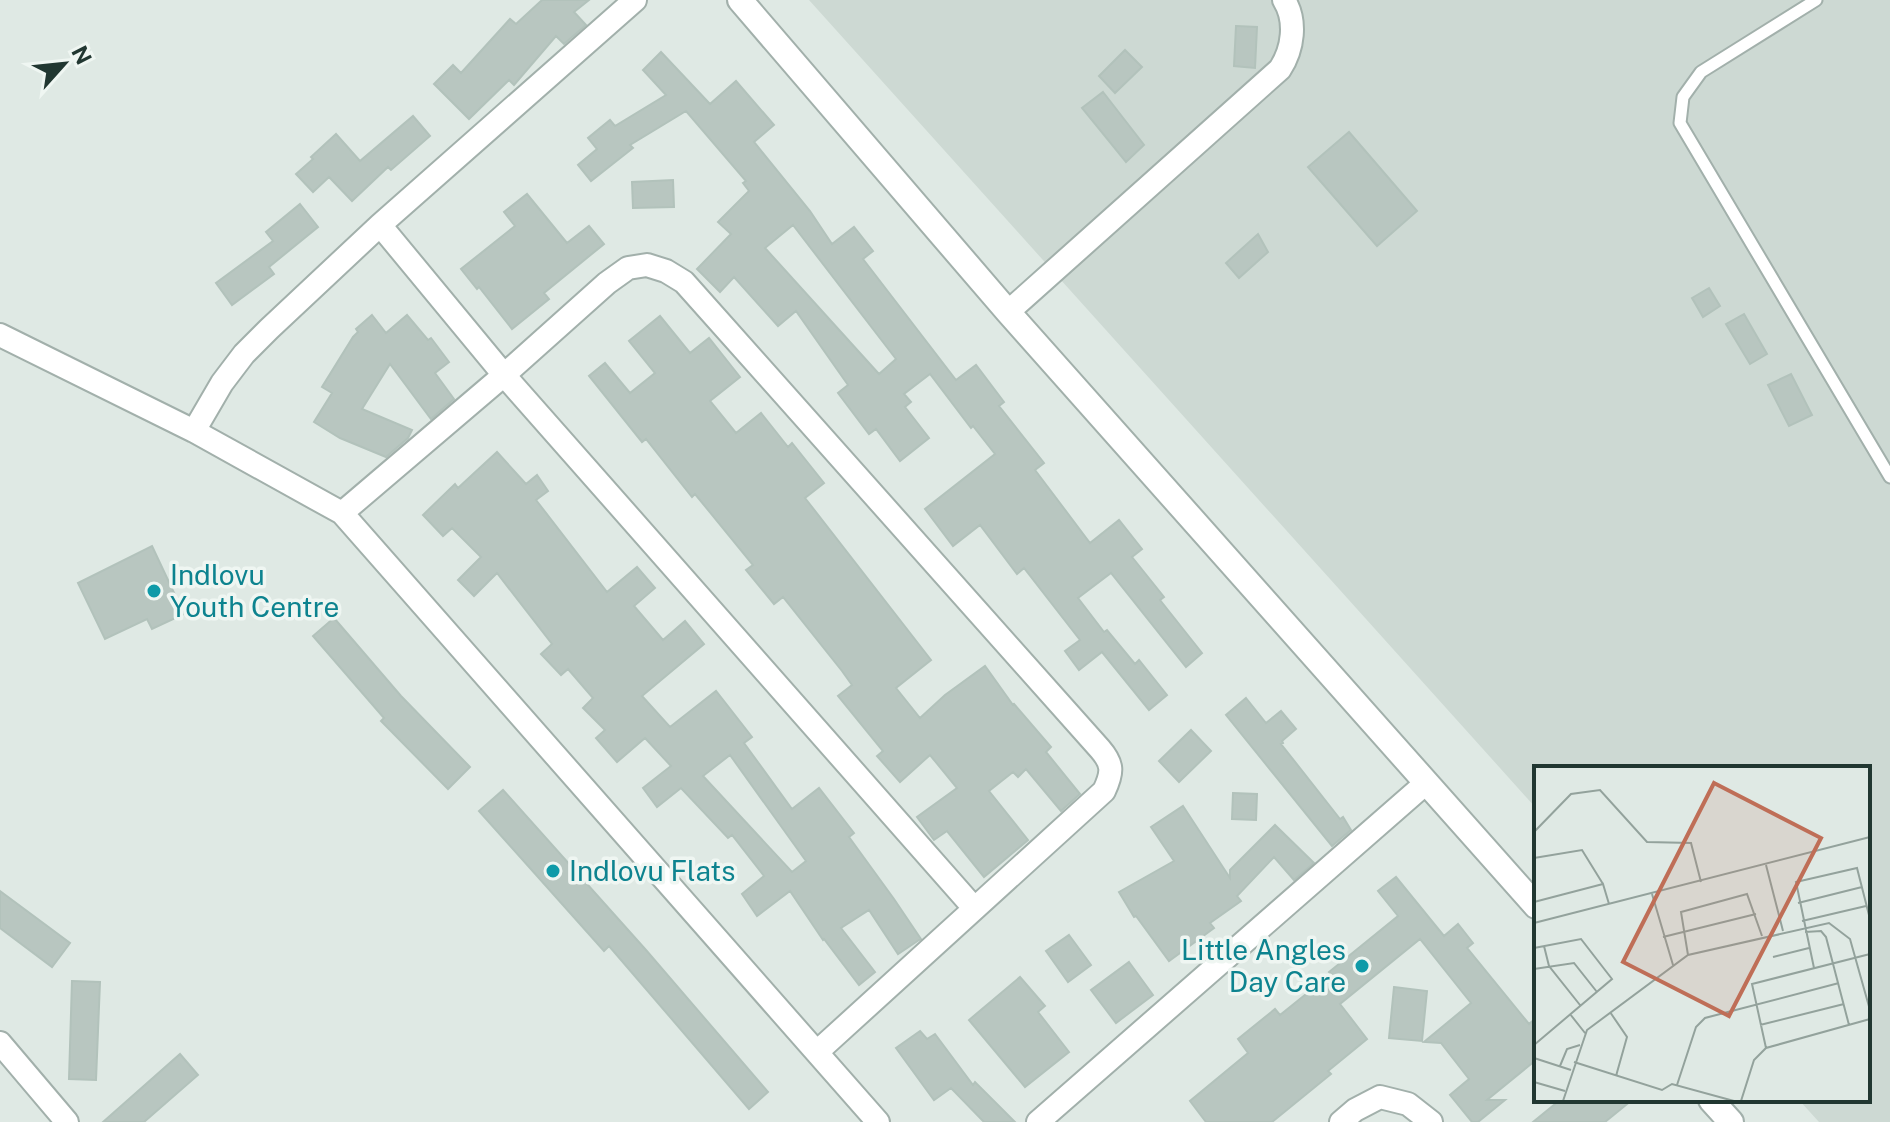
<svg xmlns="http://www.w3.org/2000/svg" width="1890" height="1122" font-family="'Public Sans',sans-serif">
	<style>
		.built { fill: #cdd9d3 }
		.building { fill: #b8c6c0; stroke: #b2c2bb; stroke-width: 2; fill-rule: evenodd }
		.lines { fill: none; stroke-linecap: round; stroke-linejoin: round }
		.service-casing { stroke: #a2b0ab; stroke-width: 15 }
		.minor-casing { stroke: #a2b0ab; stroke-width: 26 }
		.tertiary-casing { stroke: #a2b0ab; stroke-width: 28 }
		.service { stroke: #fff; stroke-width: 11 }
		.minor { stroke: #fff; stroke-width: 22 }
		.tertiary { stroke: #fff; stroke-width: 24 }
		.culture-dot { fill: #0f9aa8; stroke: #eff6f2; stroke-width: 3 }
		.labels { text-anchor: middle; stroke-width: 7; stroke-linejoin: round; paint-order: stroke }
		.culture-label { font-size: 28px; fill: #0d838f; stroke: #eff6f2; text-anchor: start }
		.inset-road { fill: none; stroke: #93a29c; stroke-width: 2 }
		.view { fill: #bf6e57; fill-opacity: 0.15; stroke: #bf6e57; stroke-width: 4 }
		.inset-edge { fill: none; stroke: #213731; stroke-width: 4 }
	</style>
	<rect width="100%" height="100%" fill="#dfe9e4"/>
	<path class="built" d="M809,0H1890V1122H1819L1799,1100H1868V768H1536V808Z"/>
	<path class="building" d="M542,0H589L574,12L586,25L564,44L556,36L514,85L509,80L469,119L434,84L453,65L461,73L510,19L516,24Z
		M1236,26L1257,27L1255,68L1234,66Z
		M1125,50L1142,67L1115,93L1099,76Z
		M661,52L710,104L736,81L774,125L754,142L810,211L832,244L854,227L873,251L863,259L956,380L976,365L1004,402L999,406L1044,463L1035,470L1090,543L1119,520L1142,549L1132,557L1164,597L1160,600L1202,653L1186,667L1111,573L1078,598L1104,632L1107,630L1135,664L1139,660L1167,695L1149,710L1102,652L1079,670L1065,651L1080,640L1024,568L1017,574L980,525L953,546L925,509L995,454L973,426L971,428L930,374L904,394L911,402L905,407L929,438L900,461L876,429L869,434L838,393L848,385L796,311L778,326L734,277L720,292L697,269L731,234L718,222L749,191L743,183L746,181L686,111L630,145L633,148L591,181L578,165L597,149L588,138L610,120L615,126L666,95L643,70ZM793,225L896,359L879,374L765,248Z
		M1103,92L1144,145L1126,162L1082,108Z
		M413,116L430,136L391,170L388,167L352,201L329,177L313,192L296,174L313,159L311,157L336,134L360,161Z
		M1349,132L1417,211L1377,246L1308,167Z
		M673,180L674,207L633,208L632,182Z
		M527,194L567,243L589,226L604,244L544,293L549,299L512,329L479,287L477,289L461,269L515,226L504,212Z
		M300,204L318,227L269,267L274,274L232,305L216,283L273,241L266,232Z
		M1258,234L1268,252L1239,278L1226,263Z
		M1709,288L1720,306L1703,317L1692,298Z
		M1744,314L1767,354L1750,364L1726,324Z
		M372,315L386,333L407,315L428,340L431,338L449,362L435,373L454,399L431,419L390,364L362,409L412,430L408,438L386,457L340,438L314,422L332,393L322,387L353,337L358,332L356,329Z
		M660,316L690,353L709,338L740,377L710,401L736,433L761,413L788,447L792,443L824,483L805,498L931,660L896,688L920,718L945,695L985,666L1013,705L1014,704L1051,747L1046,752L1080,794L1061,811L1026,769L1018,777L1013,772L989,791L1028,840L984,877L947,831L934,840L917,817L957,788L930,755L900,782L877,756L883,751L838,696L852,685L842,671L783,597L774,604L746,570L753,565L695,494L692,497L646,439L642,442L589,376L605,363L630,393L655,373L629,341Z
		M1791,374L1812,415L1789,426L1768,385Z
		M497,452L526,484L537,475L548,491L536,500L607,592L637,567L655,588L634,606L663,640L685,621L704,644L642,696L670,727L716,691L752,737L744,743L792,809L819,788L854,833L849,837L894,899L921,939L919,940L898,954L869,910L841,928L875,972L859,985L824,939L823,940L790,891L757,916L742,894L764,876L732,835L728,838L681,788L657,807L643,788L671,766L645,738L617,762L596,738L605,730L583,708L593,698L568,669L561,675L541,654L552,644L497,573L474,596L458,580L481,557L452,528L443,536L423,515L455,484L458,488ZM730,755L806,861L792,872L703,776Z
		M152,546L184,614L152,629L147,619L105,639L78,583Z
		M334,618L401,696L470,767L448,789L381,721L384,718L313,636Z
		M1246,698L1266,723L1281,711L1296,729L1282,741L1283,743L1281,744L1340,819L1343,817L1351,830L1332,846L1226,715Z
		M1191,730L1211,751L1179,782L1159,761Z
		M503,790L646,950L768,1092L749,1109L609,946L604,951L479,811Z
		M1233,793L1257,794L1256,820L1232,819Z
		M1183,806L1230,878V870L1275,825L1314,863L1294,880L1274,857L1237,896L1241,901L1210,923L1214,928L1169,961L1136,916L1134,917L1119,892L1174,861L1151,827Z
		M1396,877L1444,936L1458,924L1473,943L1467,948L1529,1024L1536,1018V1060L1487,1100H1505L1478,1122H1472L1450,1095L1469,1079L1441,1043L1424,1042L1471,1003L1420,939L1340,1004L1367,1039L1328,1071L1331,1074L1272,1122H1206L1190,1101L1248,1053L1238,1039L1275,1009L1280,1015L1331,974L1329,972L1398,916L1378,891Z
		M0,891L70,943L52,967L0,928Z
		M1069,935L1091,965L1068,982L1046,951Z
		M1129,962L1153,995L1116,1023L1091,990Z
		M1020,977L1045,1006L1038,1012L1069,1052L1025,1087L969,1020Z
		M72,981L100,982L96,1080L69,1079Z
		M1394,987L1427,991L1422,1041L1389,1038Z
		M920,1031L927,1039L935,1034L973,1085L975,1082L1015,1122H984L951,1088L934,1100L896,1048Z
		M180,1054L198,1075L144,1122H103Z
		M1560,1100H1632L1605,1122H1533Z"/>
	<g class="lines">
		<defs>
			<path id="service" d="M1816,0L1701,72L1683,97L1680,123L1890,477"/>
			<path id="minor" d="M380,225L504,375L974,908
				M1008,312L1280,69C1293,49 1297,21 1284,0
				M0,335L194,431L342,513L878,1122
				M194,431L222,383L244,354L269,329L380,225L635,0
				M342,513L504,375L607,283L628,268L647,265L666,271L684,282L1100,749C1113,764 1113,772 1104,791L817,1052
				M0,1043L67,1122
				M1038,1122L1426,783
				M1341,1122L1355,1110L1380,1097L1408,1104L1431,1122"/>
			<path id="tertiary" d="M740,0L1008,312L1536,906
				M1711,1100L1731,1122"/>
		</defs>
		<use href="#service" class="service-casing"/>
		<use href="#minor" class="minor-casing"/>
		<use href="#tertiary" class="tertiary-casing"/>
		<use href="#service" class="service"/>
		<use href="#minor" class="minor"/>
		<use href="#tertiary" class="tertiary"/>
	</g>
	<g class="culture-dot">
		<circle cx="154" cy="591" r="8"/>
		<circle cx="553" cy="871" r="8"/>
		<circle cx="1362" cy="966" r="8"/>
	</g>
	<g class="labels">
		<g class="culture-label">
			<text x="170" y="585">Indlovu<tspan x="170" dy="32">Youth Centre</tspan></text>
			<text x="569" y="881">Indlovu Flats</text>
			<text x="1346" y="960" text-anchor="end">Little Angles<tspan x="1346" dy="32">Day Care</tspan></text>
		</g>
	</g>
	<g transform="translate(1534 766)">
		<rect width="336" height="336" fill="#dfe9e4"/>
		<path class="inset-road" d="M0,66L37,28L66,24L113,76L157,77L167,116M0,92L48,84L69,118M232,99L249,165M118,128L139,199M0,136L69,118L75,138M264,137L328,121M268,155L332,140M0,157L336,71M271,166L287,165L292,171L315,259M129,171L222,148M10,180L15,200L46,239M0,182L47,173L78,213L0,279M154,189L147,146L213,128L228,170M239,191L275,182M280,202L262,116L323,102L336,153M0,203L40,197L63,226M76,246L93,271L82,310M36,248L51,267M226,259L310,238M232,282L218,218L336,188M0,292L37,304M40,296L128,324L138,318L200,335M26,300L33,283L46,279M0,316L31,325M143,319L162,261L171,252L305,217M29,335L53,264L154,189L295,157L316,173L336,244M207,335L220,294L232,282L336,253"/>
		<path class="view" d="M180,17L287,72L195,250L89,196Z"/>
		<rect width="336" height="336" class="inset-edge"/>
	</g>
	<g transform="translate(64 64) rotate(63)" stroke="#eff6f2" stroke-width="6" paint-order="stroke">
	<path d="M0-6L14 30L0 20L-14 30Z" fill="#213731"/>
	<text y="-12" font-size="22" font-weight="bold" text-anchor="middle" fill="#213731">N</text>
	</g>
</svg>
